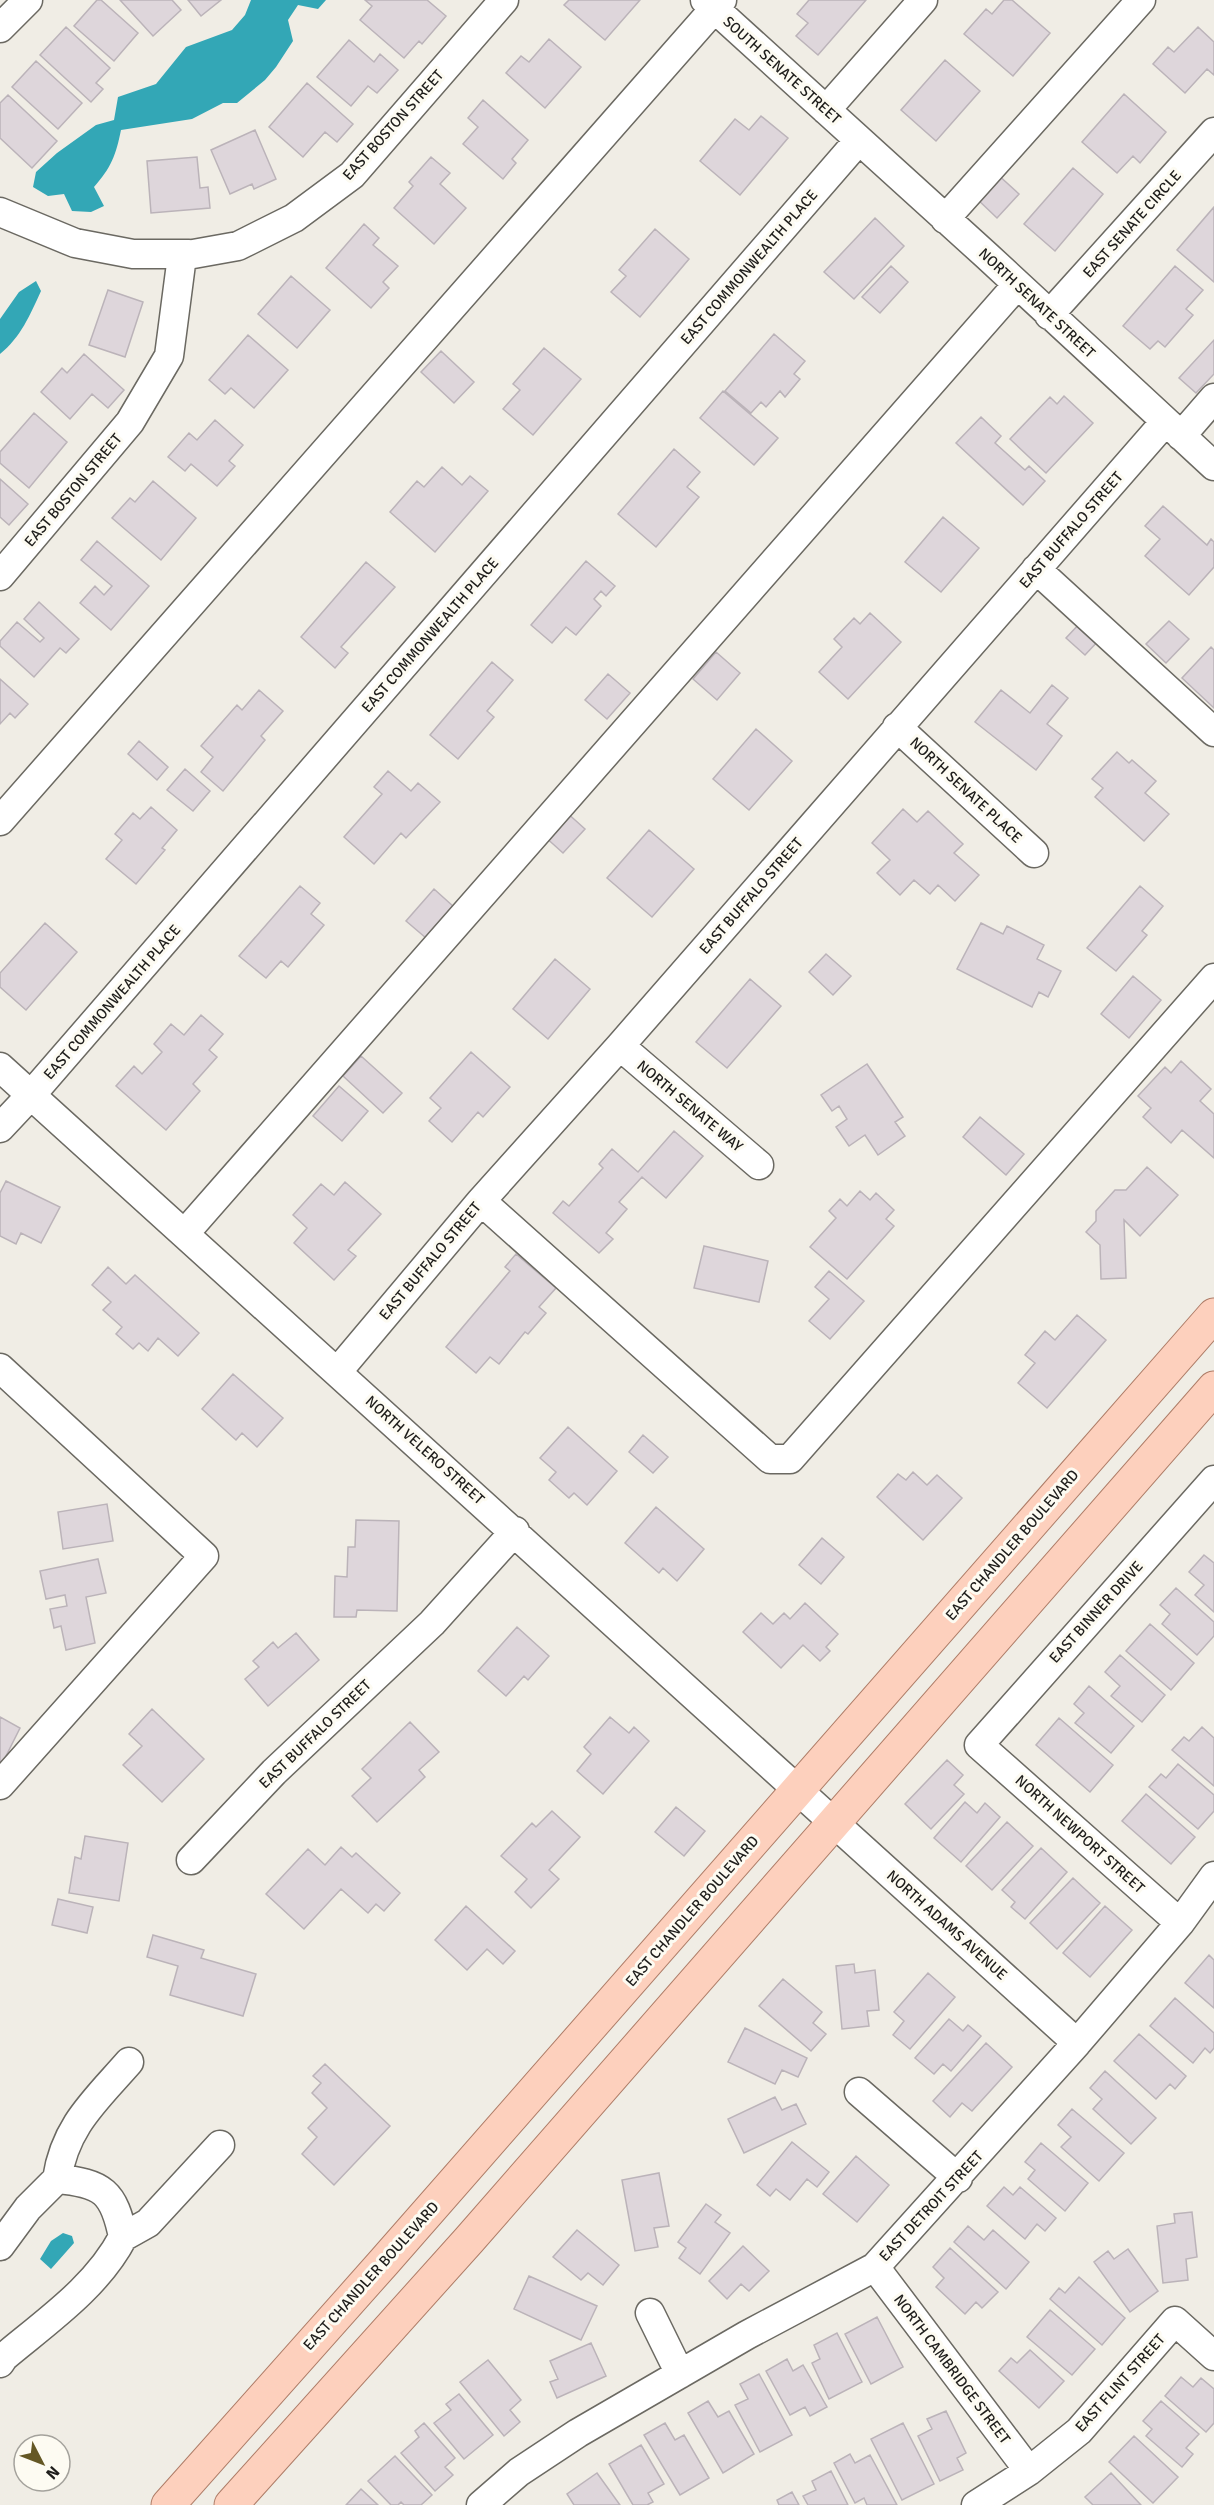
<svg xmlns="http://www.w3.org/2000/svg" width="1214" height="2505" font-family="Signika,sans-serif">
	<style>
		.water { fill: #33a7b6 }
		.building { fill: #ded6db; stroke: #bbb3b9; stroke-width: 1.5 }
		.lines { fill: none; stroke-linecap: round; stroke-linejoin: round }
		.minor-casing { stroke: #6b6962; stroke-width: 31 }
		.major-casing { stroke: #ae7d68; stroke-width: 35 }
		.minor { stroke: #fff; stroke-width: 28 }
		.major { stroke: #fdd0bd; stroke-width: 33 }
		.labels { text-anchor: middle; stroke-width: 6; stroke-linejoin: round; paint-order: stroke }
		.street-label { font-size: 15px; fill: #1e1d1b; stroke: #fdfbf2 }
	</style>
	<rect width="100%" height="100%" fill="#f0ede5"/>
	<path class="water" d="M251,0H326L318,9L298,5L288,20L293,41L276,67L265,80L237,103H223L192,119L121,130C116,155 111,168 94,187L104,206L91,212L72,211L64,194L48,196L33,187L36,172L57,153L96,125L114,120L118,97L156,84L186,47L232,30L245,15Z
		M36,281L41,291C30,315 21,337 0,354V319L19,292Z
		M63,2233L72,2236L74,2243L51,2269L40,2259L51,2241Z"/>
	<path class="building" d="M97,0H101L138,33L114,61L74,26Z
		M120,0H172L181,10L153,36Z
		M188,0H221L201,16Z
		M365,0H427L446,16L422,44L419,41L404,58L360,20L372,6Z
		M569,0H640L605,40L564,5Z
		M809,0H866L818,55L796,36L808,23L797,14Z
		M1004,0H1012L1050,33L1013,76L964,34L986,9L992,14Z
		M66,27L110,68L96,83L103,89L91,102L40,55Z
		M1198,27L1214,42V75L1207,69L1185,93L1153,64L1168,47L1174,52Z
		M549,39L581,67L545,108L506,73L521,56L529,62Z
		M349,40L374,62L380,54L398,70L377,93L368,86L351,106L317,77Z
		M945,60L980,91L936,141L901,110Z
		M36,61L82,103L58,129L12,87Z
		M307,83L353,124L337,142L325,132L303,157L269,127Z
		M1124,94L1166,132L1140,163L1133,156L1117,173L1082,142Z
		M8,95L57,141L32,168L0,138V103Z
		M483,100L528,140L512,159L516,163L503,179L463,144L478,127L468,118Z
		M761,116L788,138L740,195L700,161L735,119L749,130Z
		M255,130L276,179L254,189L252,184L230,194L211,150Z
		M197,157L200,188L208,187L210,208L151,213L147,161Z
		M431,157L450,173L440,184L466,208L434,244L394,208L413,186L409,182Z
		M1073,168L1103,194L1055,251L1024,224Z
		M996,173L1019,194L997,218L975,197Z
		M1214,207V282L1177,250Z
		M875,218L904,246L854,299L824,272Z
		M364,224L379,238L373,245L398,266L383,282L389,288L371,308L326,268Z
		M655,229L689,259L640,317L611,292L626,276L619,270Z
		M891,266L908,282L880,313L862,297Z
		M1175,266L1203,290L1186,309L1193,315L1165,347L1158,341L1150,349L1123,326Z
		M291,276L330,310L297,348L258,314Z
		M108,290L143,302L125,357L89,345Z
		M774,334L805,361L794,374L800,379L785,397L780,391L766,407L761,402L751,413L725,391Z
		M248,335L288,370L254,408L231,388L225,394L209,380Z
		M1214,340V374L1196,393L1179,378Z
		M544,348L581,379L533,435L503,409L520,390L513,384Z
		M441,351L474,382L454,403L421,372Z
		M84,354L124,390L108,408L92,394L70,419L41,392L62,368L67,373Z
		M723,391L778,438L754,465L700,418Z
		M1064,396L1093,423L1046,473L1010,439L1050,397L1057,404Z
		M34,413L67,442L29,488L0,463V452Z
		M981,417L1001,436L995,443L1025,470L1029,466L1045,481L1023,505L956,443Z
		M215,420L243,445L229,461L235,466L217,486L191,464L185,471L168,457L189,433L197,440Z
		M674,449L700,472L687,487L699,497L656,547L618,514Z
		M442,467L462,485L470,476L488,491L435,552L390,512L417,481L424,487Z
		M0,479L28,504L9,525L0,517Z
		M153,481L196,518L161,560L112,518L130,498L135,502Z
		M1163,506L1207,545L1211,539L1214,542V567L1189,595L1145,556L1160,539L1145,526Z
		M943,517L979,548L941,592L905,562Z
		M97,541L149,586L111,630L80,603L95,586L104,595L112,586L81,560Z
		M586,561L615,586L606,596L601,591L594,599L601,606L576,635L566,627L552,643L531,625Z
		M366,562L395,587L341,647L348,653L335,668L301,637Z
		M39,602L79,639L66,653L60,648L34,677L0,646V641L17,622L40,642L44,638L24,619Z
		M870,613L901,642L848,699L819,672L842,647L834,639L854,618L860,624Z
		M1169,621L1189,639L1166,663L1146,644Z
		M1081,622L1100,639L1085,655L1066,638Z
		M1211,647L1214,650V708L1182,678Z
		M716,652L740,673L717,700L693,679Z
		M492,662L513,680L487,711L494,717L458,759L430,735Z
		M608,674L630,693L607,719L585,700Z
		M0,679L28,704L15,718L10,713L0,724Z
		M1052,685L1068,698L1047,724L1062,736L1036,770L975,722L1001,690L1030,713Z
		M259,690L283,711L261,736L265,740L223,791L201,772L213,757L201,746L237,705L242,710Z
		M756,729L792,761L749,810L713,779Z
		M139,741L168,767L157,780L128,754Z
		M1117,752L1129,763L1132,760L1156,781L1145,793L1169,814L1144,841L1095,797L1103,788L1092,779Z
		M185,769L210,791L193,811L167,790Z
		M388,771L411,791L418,783L440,802L406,838L401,833L374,864L344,837L382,794L374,787Z
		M151,807L177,830L162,848L165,850L136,884L106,859L122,840L115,834L133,813L140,819Z
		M903,809L917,822L928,811L963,844L954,853L979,875L955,901L938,885L930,894L914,880L900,895L877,873L890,860L872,843Z
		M565,811L585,829L563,853L543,835Z
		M649,830L694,869L652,917L607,878Z
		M300,886L320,903L311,914L324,925L288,967L281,961L266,978L239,956Z
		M1140,886L1163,906L1142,931L1147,935L1116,971L1087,948Z
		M434,889L454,907L426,938L406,921Z
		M45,923L77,952L26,1010L0,987V973Z
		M981,923L1003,934L1007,926L1044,945L1037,959L1061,971L1048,997L1039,992L1032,1007L957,969Z
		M826,954L851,976L833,995L809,972Z
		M555,959L590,989L548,1039L513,1009Z
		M1133,976L1161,1000L1129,1038L1101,1014Z
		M750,979L781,1006L727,1068L696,1042Z
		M201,1015L223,1034L209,1050L217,1057L193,1084L200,1091L166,1130L116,1086L134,1066L142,1074L162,1052L154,1044L171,1024L184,1035Z
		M471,1052L510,1087L483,1117L478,1112L452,1142L429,1121L441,1108L430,1098Z
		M361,1056L402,1093L383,1113L343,1076Z
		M1181,1061L1211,1089L1200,1101L1214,1114V1158L1182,1130L1171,1143L1143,1117L1151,1108L1138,1096L1165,1067L1171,1073Z
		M867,1064L903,1117L895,1122L905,1136L878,1155L865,1135L849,1146L836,1127L847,1119L839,1106L832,1111L821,1095Z
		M339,1086L368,1111L342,1141L313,1116Z
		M980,1117L1024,1154L1006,1175L963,1137Z
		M674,1131L703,1156L666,1198L642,1177L619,1202L627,1209L606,1233L613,1239L599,1253L553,1213L563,1201L569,1206L603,1168L599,1164L612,1149L638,1172Z
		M1147,1167L1178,1195L1140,1236L1124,1220L1126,1278L1101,1279L1100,1245L1086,1232L1096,1221V1211L1115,1190H1126Z
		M6,1181L60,1207L41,1243L21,1233L16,1244L0,1236V1193Z
		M345,1182L381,1214L348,1250L356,1256L334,1280L294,1243L307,1228L293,1215L321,1184L334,1195Z
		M860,1191L870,1200L876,1193L894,1210L886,1219L894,1226L847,1279L810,1247L836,1218L829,1211L840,1199L847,1206Z
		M704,1246L768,1261L759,1302L694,1288Z
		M516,1254L556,1288L539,1307L546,1313L528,1334L525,1332L499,1364L490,1357L476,1373L446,1347L510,1271L505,1267Z
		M108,1267L126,1284L135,1275L199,1333L178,1356L158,1338L148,1351L139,1343L133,1349L116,1334L122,1327L103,1310L111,1302L92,1285Z
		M829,1271L864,1301L830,1339L809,1321L829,1299L815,1287Z
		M1077,1315L1106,1340L1047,1408L1018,1383L1035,1363L1025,1355L1045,1331L1055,1340Z
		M233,1374L283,1418L257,1447L242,1433L236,1440L202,1409Z
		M568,1427L617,1471L587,1505L574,1493L569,1498L549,1480L556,1472L540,1458Z
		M643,1435L668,1457L653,1473L629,1452Z
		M913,1472L927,1485L937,1475L962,1498L923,1540L877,1497L898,1474L906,1480Z
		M107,1504L113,1541L63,1549L58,1512Z
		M656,1507L704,1549L677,1581L663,1568L659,1573L625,1543Z
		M356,1520L399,1521L397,1611L357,1610L356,1617H334L335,1576L347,1577L348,1547H355Z
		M822,1538L844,1557L821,1584L799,1565Z
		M1204,1555L1214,1563V1612L1195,1595L1204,1585L1189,1572Z
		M98,1559L106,1593L86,1597L95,1643L66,1650L61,1626L54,1628L50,1609L67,1606L65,1595L46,1599L40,1571Z
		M1176,1588L1214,1622V1636L1197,1655L1162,1624L1170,1614L1160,1605Z
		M805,1603L838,1634L826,1647L830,1651L820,1661L803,1645L781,1668L743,1632L761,1613L773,1624L784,1613L790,1619Z
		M1150,1624L1194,1663L1171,1690L1126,1651Z
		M517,1627L549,1656L528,1680L524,1676L506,1696L478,1671Z
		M296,1633L319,1660L268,1706L245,1679L259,1667L253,1661L273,1642L278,1648Z
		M1120,1655L1165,1695L1142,1722L1111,1696L1120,1686L1105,1672Z
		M1089,1686L1134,1726L1111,1753L1075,1723L1084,1713L1074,1704Z
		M152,1709L204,1759L162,1802L123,1765L142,1746L129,1734Z
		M0,1717L20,1728L0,1768Z
		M610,1717L629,1733L634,1727L649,1741L603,1794L577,1771L591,1754L584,1747Z
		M1059,1718L1113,1765L1090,1792L1036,1745Z
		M410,1722L439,1752L419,1770L425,1777L377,1822L352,1796L371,1778L362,1769Z
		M1202,1727L1214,1738V1786L1172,1750L1184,1737L1189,1741Z
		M947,1760L963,1775L954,1785L964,1794L931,1829L905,1804Z
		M1178,1764L1214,1795V1811L1198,1829L1149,1787L1161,1774L1166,1778Z
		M1146,1794L1195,1837L1171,1864L1122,1821Z
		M965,1802L977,1813L985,1803L1000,1817L961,1862L934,1838Z
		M676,1807L705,1831L684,1856L655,1832Z
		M552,1811L580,1837L549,1870L559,1879L531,1908L515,1892L527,1879L501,1856L532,1823L536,1827Z
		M1007,1822L1033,1846L992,1890L966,1866Z
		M85,1836L128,1843L119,1901L69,1893L75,1857L81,1859Z
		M341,1847L352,1857L356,1853L400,1893L384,1911L376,1904L368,1913L341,1889L304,1929L266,1894L308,1849L325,1865Z
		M1041,1848L1067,1872L1025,1919L1011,1907L1015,1902L1002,1890Z
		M1073,1878L1100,1903L1057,1949L1030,1923Z
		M58,1899L93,1907L87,1933L52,1925Z
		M466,1906L515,1951L503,1964L487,1949L467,1970L435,1940Z
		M1105,1906L1132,1930L1090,1977L1063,1953Z
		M153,1935L204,1950L201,1958L256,1974L243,2016L170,1995L178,1966L147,1957Z
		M1209,1955L1214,1960V2008L1185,1983Z
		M854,1964L855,1973L875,1970L879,2010L867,2011L869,2026L842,2029L836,1966Z
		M928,1973L955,1997L910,2049L893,2035L904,2021L894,2012Z
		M783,1979L822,2012L813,2023L826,2034L811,2051L759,2006Z
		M1175,1998L1214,2033V2048L1210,2053L1205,2048L1193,2063L1150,2026Z
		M949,2019L963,2031L968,2025L981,2036L951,2071L943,2064L934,2074L915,2058Z
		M745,2028L807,2058L798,2077L782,2070L775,2084L728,2062Z
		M1139,2034L1186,2076L1175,2089L1170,2084L1156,2099L1114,2061Z
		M986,2043L1012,2067L972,2111L962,2103L950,2117L933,2101Z
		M325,2064L390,2126L334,2185L302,2154L317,2137L308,2128L327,2108L312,2093L321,2083L313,2076Z
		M1105,2071L1156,2118L1131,2144L1093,2109L1102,2099L1090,2088Z
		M775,2097L782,2110L796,2104L806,2124L744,2153L728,2119Z
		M1072,2109L1124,2153L1099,2181L1061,2147L1071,2137L1058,2125Z
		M792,2142L829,2172L817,2187L807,2179L790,2200L776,2189L770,2196L757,2185Z
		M1041,2143L1088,2183L1065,2211L1028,2179L1035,2170L1025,2162Z
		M856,2156L889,2185L857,2222L823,2194Z
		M659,2173L669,2226L654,2228L658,2247L635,2251L622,2180Z
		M1004,2187L1013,2195L1020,2187L1056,2218L1045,2231L1037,2224L1025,2239L987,2206Z
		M706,2204L721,2215L715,2222L730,2233L700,2274L679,2258L686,2248L678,2242Z
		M1192,2212L1197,2257L1186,2259L1188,2280L1163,2283L1157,2226L1175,2223L1174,2214Z
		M968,2226L984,2240L993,2230L1029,2262L1006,2289L954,2242Z
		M577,2230L619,2265L603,2285L588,2273L581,2280L553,2257Z
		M743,2246L769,2271L749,2291L741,2284L727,2299L709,2281Z
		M950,2248L998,2292L982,2308L976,2302L965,2314L936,2287L944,2278L933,2267Z
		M1128,2249L1158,2291L1130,2312L1094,2262L1108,2251L1114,2259Z
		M529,2276L597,2306L581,2340L514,2309Z
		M1079,2277L1125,2318L1102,2345L1050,2299L1059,2288L1065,2293Z
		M1050,2310L1095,2349L1072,2375L1027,2337Z
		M877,2317L903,2367L871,2384L845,2334Z
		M837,2333L862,2382L829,2399L812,2363L820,2359L814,2345Z
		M591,2343L606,2376L557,2398L550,2382L558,2379L550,2361Z
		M1030,2350L1064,2381L1039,2408L999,2371L1011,2358L1017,2363Z
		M787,2359L793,2371L803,2365L827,2407L810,2416L805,2407L790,2415L766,2371Z
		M488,2360L521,2400L510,2410L520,2422L504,2436L460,2382Z
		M759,2374L792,2435L760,2452L735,2405L748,2399L740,2384Z
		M1181,2377L1193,2387L1201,2378L1214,2389V2423L1206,2432L1165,2396Z
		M459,2394L493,2435L464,2459L434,2423L451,2410L446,2404Z
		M708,2401L718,2417L729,2411L754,2454L723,2473L688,2413Z
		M1161,2401L1199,2434L1186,2448L1193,2454L1182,2467L1146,2436L1152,2429L1143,2421Z
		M946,2411L966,2453L957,2458L963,2470L940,2481L918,2436L932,2429L927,2419Z
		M424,2423L455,2458L445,2467L453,2475L435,2491L401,2453L419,2437L415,2431Z
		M665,2423L675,2440L684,2435L709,2478L680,2495L644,2435Z
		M903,2423L934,2484L902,2500L871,2439Z
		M1134,2436L1178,2477L1153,2503L1109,2462Z
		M641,2445L664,2484L648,2493L653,2502L647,2505H633L609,2464Z
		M850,2454L855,2463L870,2455L897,2505H867L864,2498L855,2503L834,2463Z
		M395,2456L432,2495L421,2505H404L401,2502L398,2505H391L368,2481Z
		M831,2471L848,2505H808L803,2496L816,2490L812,2481Z
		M597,2473L620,2505H574L567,2494Z
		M1111,2473L1141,2505H1093L1085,2497Z
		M361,2489L378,2505H346Z
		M792,2492L799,2505H779L777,2500Z"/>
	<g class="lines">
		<defs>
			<path id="minor" d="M705,0L986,255L1214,466
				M0,28L28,0
				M826,110L923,0
				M0,212L75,243L133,254H189
				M945,219L1141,0
				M1049,315L1214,132
				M1181,436L1214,398
				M1036,569L1214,732
				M0,576L130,422L169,356L182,256L238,246L294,218L352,175L504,0
				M897,727L1034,853
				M0,821L722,0
				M620,1046L759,1165
				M0,1067L1077,2043
				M0,1128L31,1095L859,140
				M481,1201L770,1459H790L1214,978
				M185,1233L1017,285
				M0,1368L204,1556L0,1785
				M338,1371L481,1201L620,1046L1165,422
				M191,1860L274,1772L432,1623L515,1531
				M1180,1923L979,1745L1214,1480
				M859,2092L958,2178
				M57,2179C65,2126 95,2101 129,2062
				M123,2237L148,2223L220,2145
				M0,2246L28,2208L57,2179C103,2183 114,2192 123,2237C97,2287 47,2321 4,2357L0,2363
				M875,2267L1029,2471
				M650,2313L680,2374
				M481,2505L519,2472L578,2433L747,2335L875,2267L1077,2043L1180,1923L1214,1876
				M976,2505L1029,2471L1079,2431L1175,2321L1214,2356"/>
			<path id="major" d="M168,2505L384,2262L1214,1315
				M231,2505L469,2240L1214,1388"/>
		</defs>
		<use href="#minor" class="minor-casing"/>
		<use href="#major" class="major-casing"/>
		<use href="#minor" class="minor"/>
		<use href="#major" class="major"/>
	</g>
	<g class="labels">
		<g class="street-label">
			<text transform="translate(782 70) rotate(42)" y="5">SOUTH SENATE STREET</text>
			<text transform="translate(393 125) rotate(-48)" y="5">EAST BOSTON STREET</text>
			<text transform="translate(1132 224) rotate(-48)" y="5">EAST SENATE CIRCLE</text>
			<text transform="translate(749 267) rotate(-49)" y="5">EAST COMMONWEALTH PLACE</text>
			<text transform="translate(1037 303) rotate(43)" y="5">NORTH SENATE STREET</text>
			<text transform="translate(73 490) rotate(-50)" y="5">EAST BOSTON STREET</text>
			<text transform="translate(1071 530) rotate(-49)" y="5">EAST BUFFALO STREET</text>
			<text transform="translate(430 635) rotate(-49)" y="5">EAST COMMONWEALTH PLACE</text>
			<text transform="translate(966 790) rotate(43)" y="5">NORTH SENATE PLACE</text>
			<text transform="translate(751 896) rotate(-49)" y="5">EAST BUFFALO STREET</text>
			<text transform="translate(112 1002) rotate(-49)" y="5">EAST COMMONWEALTH PLACE</text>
			<text transform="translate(690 1106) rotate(40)" y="5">NORTH SENATE WAY</text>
			<text transform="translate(430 1261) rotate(-50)" y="5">EAST BUFFALO STREET</text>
			<text transform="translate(425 1450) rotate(42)" y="5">NORTH VELERO STREET</text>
			<text transform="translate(1012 1545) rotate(-49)" y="5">EAST CHANDLER BOULEVARD</text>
			<text transform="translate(1096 1612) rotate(-48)" y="5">EAST BINNER DRIVE</text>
			<text transform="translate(315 1734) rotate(-44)" y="5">EAST BUFFALO STREET</text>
			<text transform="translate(1080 1834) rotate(42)" y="5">NORTH NEWPORT STREET</text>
			<text transform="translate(692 1911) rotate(-49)" y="5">EAST CHANDLER BOULEVARD</text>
			<text transform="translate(947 1925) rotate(42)" y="5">NORTH ADAMS AVENUE</text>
			<text transform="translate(931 2206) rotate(-47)" y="5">EAST DETROIT STREET</text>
			<text transform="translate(371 2276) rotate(-48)" y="5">EAST CHANDLER BOULEVARD</text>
			<text transform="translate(952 2369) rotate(53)" y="5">NORTH CAMBRIDGE STREET</text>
			<text transform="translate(1120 2383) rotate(-48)" y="5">EAST FLINT STREET</text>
		</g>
	</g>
	<g transform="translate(42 2463) rotate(132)"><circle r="28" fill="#fdfbf2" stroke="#a4a29c" stroke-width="1.5"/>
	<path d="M0-4.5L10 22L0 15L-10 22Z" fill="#645724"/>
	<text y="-9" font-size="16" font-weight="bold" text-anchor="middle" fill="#1e1d1b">N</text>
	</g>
</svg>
